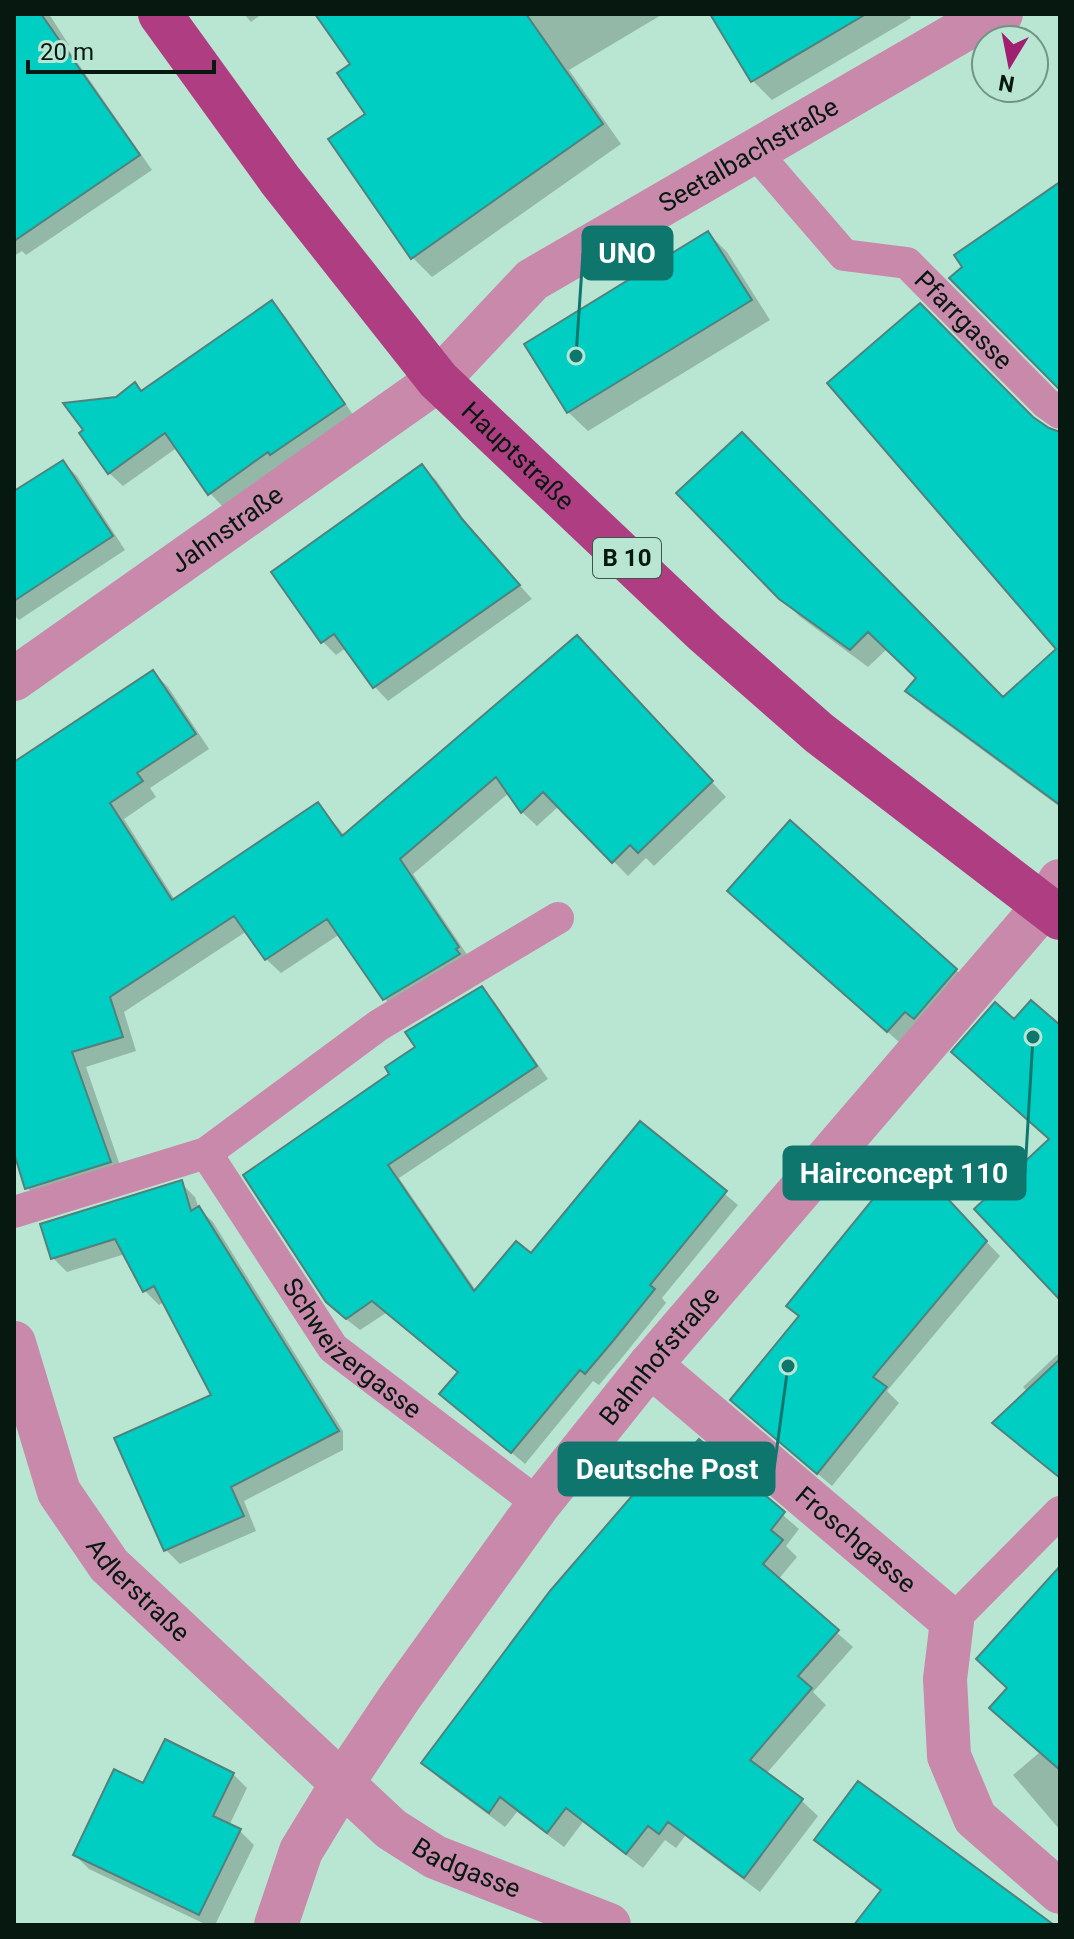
<svg xmlns="http://www.w3.org/2000/svg" width="1074" height="1939" font-family="Roboto,sans-serif">
	<style>
		.shadow { fill: #0003 }
		.building { fill: #00cec3; stroke: #51817c; stroke-width: 2 }
		.lines { fill: none; stroke-linecap: round; stroke-linejoin: round }
		.service { stroke: #c889aa; stroke-width: 32 }
		.minor { stroke: #c889aa; stroke-width: 44 }
		.primary { stroke: #af3d81; stroke-width: 44 }
		.labels { text-anchor: middle; stroke-width: 7; stroke-linejoin: round; paint-order: stroke }
		.shield { fill: #b9e6d3; stroke: #3c564b; stroke-width: 2 }
		.shield-label { font-size: 24px; font-weight: bold; fill: #071811 }
		.street-label { font-size: 26px; fill: #071811; stroke: #b9e6d3 }
		.leader { fill: none; stroke: #0f766e; stroke-width: 3 }
		.callout-dot { fill: #0f766e; stroke: #b9e6d3; stroke-width: 3 }
		.callout { fill: #0f766e; stroke: #0f766e; stroke-width: 3 }
		.callout-label { font-size: 28px; text-anchor: middle; font-weight: bold; fill: #fff }
	</style>
	<rect width="100%" height="100%" fill="#b9e6d3"/>
	<path class="shadow" d="M14,14H49L69,45L66,46L152,170L26,255L22,251L14,256Z
		M244,14H262L251,22Z
		M317,14H663L569,70L621,144L432,277L413,258L352,65Z
		M713,14H909L911,18L772,100L753,81Z
		M708,233L727,252L770,320L588,431L568,412Z
		M272,303L285,316L356,419L223,507L210,493L178,447L123,486L109,473L117,399L135,385L143,393Z
		M1060,444V807L925,708L907,691L918,678L887,649L868,667L799,616L679,493L1003,699L1058,649Z
		M63,462L77,476L125,550L19,620L14,615V494Z
		M422,467L436,480L475,535L532,599L388,701L375,687L346,648L336,655L323,642Z
		M592,653L726,797L654,866L646,858L628,876L559,806L537,826L522,812L509,793L413,874L472,962L399,1014L385,999L340,934L281,973L266,959L247,931L124,1012L136,1051L86,1067L124,1177L42,1202L27,1188L14,1146V765L153,672L168,687L209,749L150,788L156,797L124,819L175,900L318,804L345,836Z
		M729,891L956,970L975,990L908,1050Z
		M481,988L494,1001L548,1079L399,1178L477,1292L531,1256L640,1124L738,1205L662,1298L666,1303L625,1354L599,1385L593,1381L525,1464L442,1394L459,1374L386,1313L360,1330L341,1315L392,1074Z
		M922,1173L1000,1256L887,1391L899,1403L832,1486L747,1414L801,1318L788,1305Z
		M181,1183L195,1197L199,1209L213,1222L343,1431V1450L244,1501L256,1531L180,1564L166,1550L116,1439L213,1396L164,1302L159,1305L145,1291L125,1254L67,1272L53,1258Z
		M1060,1352V1478L995,1423L1028,1392L1023,1387Z
		M699,1442L799,1529L786,1546L797,1557L778,1580L853,1647L813,1692L826,1705L766,1774L802,1801L818,1816L760,1892L685,1836L676,1848L665,1840L643,1868L583,1822L564,1847L517,1812L505,1827L439,1778L424,1763Z
		M1060,1569V1830L1013,1775L1040,1752L1009,1689Z
		M233,1774L247,1788L229,1826L240,1831L254,1845L215,1925H207L89,1869L75,1855L144,1785Z
		M817,1840L1024,1925H893L882,1892L831,1854Z"/>
	<path class="building" d="M14,14H41L140,155L14,241Z
		M315,14H526L603,124L411,259L328,139L365,114L337,73L350,64Z
		M710,14H866L751,82Z
		M1060,182V390L949,278L962,267L954,255Z
		M708,231L752,300L567,413L524,344Z
		M272,300L345,404L270,455L268,452L208,495L165,433L108,474L79,433L83,430L63,403L116,397L135,382L141,391Z
		M920,303L1033,417L1049,428L1060,432V805L905,691L916,678L868,632L850,650L779,599L676,493L742,432L1003,697L1056,649L827,383Z
		M63,460L113,536L14,601V491Z
		M422,464L462,519L520,585L373,688L334,634L321,643L271,572Z
		M577,635L713,781L638,853L630,845L612,863L543,792L521,813L496,777L400,859L459,947L456,949L460,954L383,1000L327,919L265,960L234,916L110,997L123,1037L72,1052L111,1162L25,1189L14,1153V762L153,670L196,734L137,773L143,781L110,803L172,900L318,802L342,836Z
		M790,820L957,969L914,1019L905,1012L887,1032L727,891Z
		M482,986L537,1066L388,1165L474,1291L516,1241L531,1253L640,1121L727,1191L650,1285L655,1289L613,1341L585,1374L580,1370L511,1453L439,1394L458,1372L372,1301L346,1319L326,1302L243,1175L389,1074L385,1067L415,1047L405,1032Z
		M1031,1000L1060,1025V1300L974,1209L1049,1139L951,1052L995,1002L1014,1019Z
		M908,1156L987,1241L873,1377L887,1387L817,1474L730,1400L799,1316L786,1306Z
		M182,1180L191,1211L199,1206L339,1431L231,1487L244,1516L164,1551L114,1438L211,1395L154,1286L143,1292L115,1239L51,1259L40,1224Z
		M1060,1359V1478L992,1423Z
		M699,1439L785,1512L771,1530L783,1540L763,1564L839,1630L798,1676L812,1688L750,1760L803,1799L744,1878L668,1822L659,1834L648,1826L626,1854L566,1808L547,1833L500,1797L489,1813L421,1763L550,1591L675,1446L685,1455Z
		M1060,1566V1770L989,1708L1007,1688L976,1659Z
		M165,1739L234,1773L213,1816L241,1829L199,1915L73,1855L114,1769L143,1783Z
		M858,1781L925,1830L1054,1925H854L881,1890L814,1840Z"/>
	<g class="lines">
		<g class="service">
			<path id="s1" d="M755,152L844,255L907,263L1046,403L1060,413"/>
			<path id="s2" d="M206,1153L333,1348L539,1504"/>
			<path d="M14,1212L206,1153L379,1025L558,918"/>
			<path d="M952,1621L1060,1512"/>
		</g>
		<g class="minor">
			<path id="s3" d="M14,679L438,380L532,280L979,21L1001,14"/>
			<path id="s4" d="M14,1343L59,1492L109,1565L391,1829L435,1857L609,1925"/>
			<path id="s5" d="M650,1365L952,1621L945,1679L949,1756L975,1818L1060,1892"/>
			<path id="s6" d="M276,1925L301,1851L343,1782L400,1697L539,1504L650,1365L1045,905L1060,881"/>
		</g>
		<path class="primary" id="s7" d="M160,14L280,180L438,380L705,633L819,733L1060,918"/>
	</g>
	<g class="labels">
		<rect class="shield" x="593" y="538" width="68" height="40" rx="6"/>
		<g class="shield-label">
			<text x="627" y="566">B 10</text>
		</g>
		<g class="street-label">
			<text dy="9" stroke="none"><textPath href="#s3" startOffset="906">Seetalbachstraße</textPath></text>
			<text dy="9" stroke="none"><textPath href="#s1" startOffset="280">Pfarrgasse</textPath></text>
			<text dy="9" stroke="none"><textPath href="#s7" startOffset="570">Hauptstraße</textPath></text>
			<text dy="9" stroke="none"><textPath href="#s3" startOffset="260">Jahnstraße</textPath></text>
			<text dy="9" stroke="none"><textPath href="#s2" startOffset="246">Schweizergasse</textPath></text>
			<text dy="9" stroke="none"><textPath href="#s6" startOffset="690">Bahnhofstraße</textPath></text>
			<text dy="9" stroke="none"><textPath href="#s5" startOffset="270">Froschgasse</textPath></text>
			<text dy="9" stroke="none"><textPath href="#s4" startOffset="282">Adlerstraße</textPath></text>
			<text dy="9" stroke="none"><textPath href="#s4" startOffset="716">Badgasse</textPath></text>
		</g>
	</g>
	<path class="leader" d="M576 356L583 253M1033 1037L1025 1173M788 1366L774 1469"/>
	<g class="callout-dot">
		<circle cx="576" cy="356" r="8"/>
		<circle cx="1033" cy="1037" r="8"/>
		<circle cx="788" cy="1366" r="8"/>
	</g>
	<g class="callout">
		<rect x="583" y="227" width="89" height="52" rx="8"/>
		<rect x="784" y="1147" width="241" height="52" rx="8"/>
		<rect x="559" y="1443" width="215" height="52" rx="8"/>
	</g>
	<g class="callout-label">
		<text x="627" y="263">UNO</text>
		<text x="904" y="1183">Hairconcept 110</text>
		<text x="667" y="1479">Deutsche Post</text>
	</g>
	<rect width="1074" height="1939" fill="none" stroke="#071811" stroke-width="32"/>
	<g transform="translate(1010 64) rotate(190)"><circle r="38" fill="#b9e6d3" stroke="#729485" stroke-width="2"/>
	<path d="M0-6L14 30L0 20L-14 30Z" fill="#a01f71"/>
	<text y="-12" font-size="22" font-weight="bold" text-anchor="middle" fill="#071811">N</text>
	</g>
	<path d="M28 60v12h186v-12" fill="none" stroke="#071811" stroke-width="4"/>
	<text x="40" y="60" font-size="24" fill="#071811" stroke="#b9e6d3" stroke-width="6" paint-order="stroke">20 m</text>
</svg>
